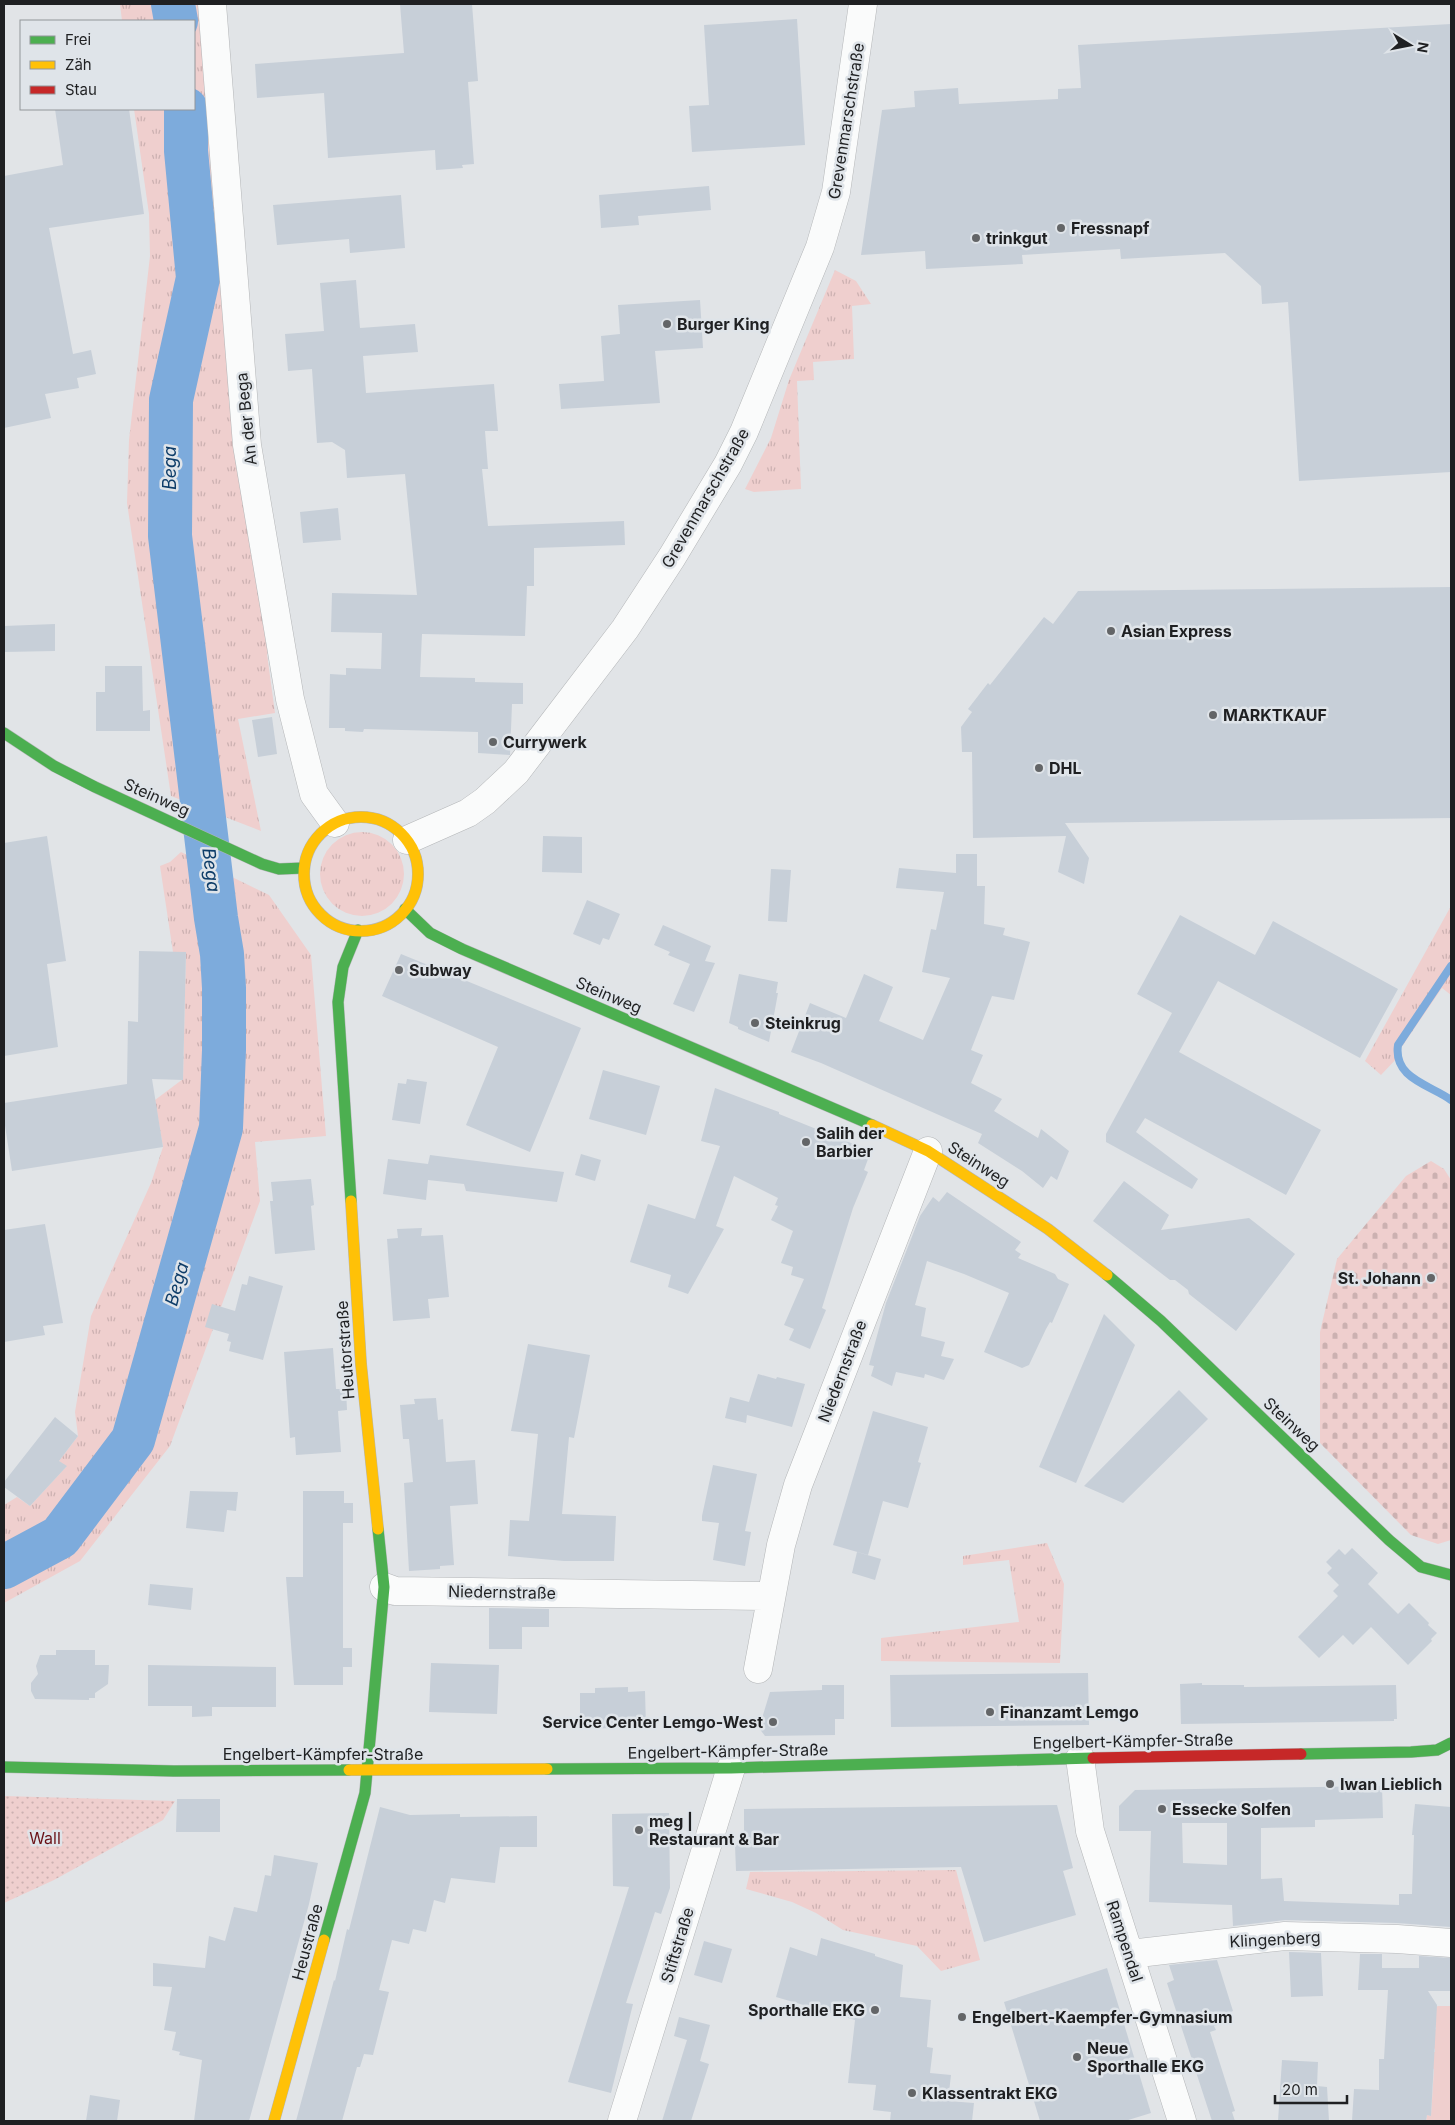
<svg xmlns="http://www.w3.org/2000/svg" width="1455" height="2125" font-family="Inter,sans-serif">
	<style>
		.grass { fill: url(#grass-tufts) }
		.cemetery { fill: url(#cemetery-stones) }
		.park { fill: url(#park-dots) }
		.garden { fill: #efcfce }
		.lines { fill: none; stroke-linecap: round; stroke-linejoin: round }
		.stream { stroke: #7dabdc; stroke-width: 8 }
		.river { stroke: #7dabdc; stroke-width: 44 }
		.building { fill: #c7cfd8; fill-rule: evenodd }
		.street-casing { stroke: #b4b6b8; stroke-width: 29 }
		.fast-casing { stroke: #b4b6b8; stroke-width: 12 }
		.slow-casing { stroke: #b4b6b8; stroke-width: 12 }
		.jam-casing { stroke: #b4b6b8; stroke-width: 12 }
		.street { stroke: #fafbfb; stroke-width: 28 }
		.fast { stroke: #4caf50; stroke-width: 11 }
		.slow { stroke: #ffc107; stroke-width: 11 }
		.jam { stroke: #c62828; stroke-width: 11 }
		.poi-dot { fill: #636567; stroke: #dfe4e9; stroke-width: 2 }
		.labels { text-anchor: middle; stroke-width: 5; stroke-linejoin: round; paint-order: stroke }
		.street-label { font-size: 16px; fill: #1f2022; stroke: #dfe4e9 }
		.poi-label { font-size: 16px; font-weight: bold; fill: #1f2022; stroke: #dfe4e9; text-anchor: start }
		.park-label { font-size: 16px; fill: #6b1217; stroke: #dfe4e9 }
		.water-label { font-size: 18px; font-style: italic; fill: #0e3d69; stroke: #dfe4e9 }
	</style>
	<defs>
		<pattern id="grass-tufts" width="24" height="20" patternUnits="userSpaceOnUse" patternTransform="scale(1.25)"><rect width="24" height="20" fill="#efcfce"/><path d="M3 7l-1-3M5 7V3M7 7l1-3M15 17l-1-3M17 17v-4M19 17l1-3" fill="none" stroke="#ccb1b1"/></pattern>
		<pattern id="cemetery-stones" width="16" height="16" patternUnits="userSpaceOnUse" patternTransform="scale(1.25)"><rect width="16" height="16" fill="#efcfce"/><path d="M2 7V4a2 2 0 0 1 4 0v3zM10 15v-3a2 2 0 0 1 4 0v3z" fill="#ccb1b1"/></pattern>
		<pattern id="park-dots" width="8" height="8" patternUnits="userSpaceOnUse" patternTransform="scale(1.25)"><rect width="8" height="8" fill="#efcfce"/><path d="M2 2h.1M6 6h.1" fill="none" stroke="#ccb1b1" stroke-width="1.8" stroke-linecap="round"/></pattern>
	</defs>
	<rect width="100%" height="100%" fill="#e1e4e7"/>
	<path class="grass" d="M120,4H204L273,652L267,654L275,713L238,719L261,831L171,796L127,503L129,440L150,256L149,214L134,109H194V21H122Z
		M835,270L856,281L871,304L852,306L854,359L813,362L814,380L797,381L801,489L754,492L745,489L771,438L789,380Z
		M320 874a42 42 0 1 1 84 0a42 42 0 1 1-84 0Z
		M181,852L269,895L311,955L326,1136L255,1142L260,1201L170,1446L80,1561L4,1603V1505L17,1497L30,1506L66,1467L59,1461L78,1436L75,1412L91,1316L151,1183L163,1147L155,1100L183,1079L186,952H173L160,866L170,862Z
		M1451,906V995L1442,988L1401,1048L1399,1056L1381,1075L1365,1061Z
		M1047,1543L1064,1584L1060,1663L881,1661V1638L1019,1622L1009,1560L963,1565V1556Z
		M956,1870L980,1960L941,1971L917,1946L843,1930L816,1913L792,1902L746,1889L750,1872Z"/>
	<path class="cemetery" d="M1431,1161L1444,1169L1451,1180V1540L1438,1544L1411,1535L1320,1443V1332L1337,1259L1406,1176Z"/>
	<path class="park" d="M4,1796L175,1801L163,1820L54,1880L4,1903Z"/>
	<path class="garden" d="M1438,2006H1451V2121H1426L1427,2115L1431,2116L1434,2069H1430L1431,2052H1435V2049L1431,2048L1433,2030L1436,2029V2027L1433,2026L1434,2008Z"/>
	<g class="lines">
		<path class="stream" d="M1451,966L1398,1045C1393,1079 1431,1085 1451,1100"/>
		<path class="river" d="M173,4L176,21
			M4,1567L60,1537L133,1440L221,1128L224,1050V988L222,954L216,918L170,536L171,400L198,278L186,151V109"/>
	</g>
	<path class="building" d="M400,4H472L478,81L468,82L474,164L462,165L463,168L436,170L435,150L328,158L324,93L257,98L255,64L404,53Z
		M797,19L805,145L692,152L689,106L709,105L704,25Z
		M1451,24V472L1299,481L1288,302L1262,304L1261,286L1225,253L1121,259L1120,249L1022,255L1023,264L926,269L925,251L861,255L882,110L915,107L914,91L958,88L959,104L1058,99V89L1081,88L1078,45Z
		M55,109H129L144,214L49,228L73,354L91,350L96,374L77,378L79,388L45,394L51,418L4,428V176L63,165Z
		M709,186L711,210L638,216L639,225L601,228L599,195Z
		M401,195L405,248L350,253L349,239L277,245L273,205Z
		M356,280L360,328L415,324L418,352L363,356L366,393L494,384L498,431H485L488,469H482L488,526L624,521L625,545L534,548V586H527L525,636L422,634L420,677L475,678V682L523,683V704H512L510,755L478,753V732L364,729L363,732L345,731V728H329L330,674L346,675V668L381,669L382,633L331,632L332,593L417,595L405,474L347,478L345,450L332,442L317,443L312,369L288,371L285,334L324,331L320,283Z
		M700,300L703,348L655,351L660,403L561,409L559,384L604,381L601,336L620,334L618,305Z
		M338,508L341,540L303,543L300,512Z
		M1451,587V818L1065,823L1089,858L1084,884L1058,872L1066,836L973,838L972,752H962L961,727L972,712L968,709L988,683L990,685L1044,617L1053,624L1078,591Z
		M55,624V651L4,652V626Z
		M105,666H142L143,711L150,710V731H96V692H105Z
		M272,717L277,754L258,757L252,720Z
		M47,836L66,961L47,964L58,1047L4,1056V843Z
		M543,836L582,837V873L542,872Z
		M956,854H977V886H985L984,924L1005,928L1003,935L1030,942L1014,1000L992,996L971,1050L983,1055L971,1083L1002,1099L994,1111L1038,1138L1041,1129L1069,1151L1057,1180L1051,1176L1043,1188L1022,1171L978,1143L982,1134L821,1063L791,1052L810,1003L846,1018L864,974L893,987L879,1021L923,1040L950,978L922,972L931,929L936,930L944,892L896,888L899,868L956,873Z
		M771,869L791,870L787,922L768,921Z
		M587,900L620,914L609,940L603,938L600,945L573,934Z
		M1180,915L1255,955L1273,921L1398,989L1360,1058L1218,981L1179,1052L1321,1130L1286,1195L1145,1118L1136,1132L1198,1179L1192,1189L1106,1142V1134L1172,1013L1137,994Z
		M663,925L711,946L705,961L715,963L694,1012L673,1004L690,964L668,955L670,952L654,945Z
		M139,951L186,952L183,1080L152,1079L163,1147L12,1171L4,1119V1103L127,1084L128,1021L138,1022Z
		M401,954L581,1028L530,1152L466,1125L498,1047L382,996Z
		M739,974L778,982L776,993H778L769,1042L738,1029V1027L729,1023Z
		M603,1070L660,1086L646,1135L589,1119Z
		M407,1079L427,1082L420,1124L392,1120L398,1083L406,1084Z
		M715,1088L779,1112V1114L871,1151L864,1170L868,1172L853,1208L822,1308L826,1310L810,1349L789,1340L794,1329L784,1325L804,1279L791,1275L793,1267L781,1263L793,1231L771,1220L778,1206L775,1205L778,1198L734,1176L716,1226L724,1229L688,1294L668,1287L671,1275L630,1262L648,1204L695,1219L720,1146L701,1141Z
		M581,1154L601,1160L595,1181L575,1175Z
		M430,1155L564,1172L557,1202L466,1191L464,1184L428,1180L426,1200L383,1194L388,1159L428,1164Z
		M311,1179L314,1205L311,1206L315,1250L275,1254L270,1201H273L271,1182Z
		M1124,1181L1169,1215L1161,1230L1249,1218L1295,1254L1236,1331L1189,1294L1188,1290L1175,1280H1170L1093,1221Z
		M947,1192L1021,1242L1015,1250L1021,1254L1018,1258L1055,1274L1058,1279L1069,1284L1052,1323L1050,1322L1046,1329L1029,1365L1022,1368L984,1352L1009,1293L964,1274L927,1261L915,1305L926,1308L921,1336L945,1342L941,1356L954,1359L944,1380L925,1374L924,1378L896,1372L892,1386L871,1376L874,1366L869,1365L886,1303L920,1216L933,1197L939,1202Z
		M45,1224L63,1323L43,1326L45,1335L4,1342V1230Z
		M422,1228L421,1236L443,1235L449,1297L428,1299L430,1318L393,1321L387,1239L398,1238L397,1229Z
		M249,1276L283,1286L263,1360L229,1351L231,1342L227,1341L229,1334L205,1327L212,1304L235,1311L242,1284L247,1285Z
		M1104,1314L1135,1345L1076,1483L1039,1467Z
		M528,1344L590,1355L574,1438L569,1437L562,1514L616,1516L614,1561H564L508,1556L510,1520L529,1521L538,1434L511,1431Z
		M333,1348L336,1389H346L347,1410L338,1411L341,1452L296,1455L295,1437L290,1438L284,1352Z
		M758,1374L776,1379L777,1377L805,1384L792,1427L747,1415L746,1423L725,1418L730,1397L749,1402Z
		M1179,1390L1208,1419L1123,1503L1084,1486Z
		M436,1398L438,1420L443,1419L446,1462L475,1460L478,1504L450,1506L454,1565L440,1566V1569L409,1571L404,1483L413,1482L409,1439H403L400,1405L415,1404L414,1399Z
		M873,1411L928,1427L918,1462L921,1463L908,1508L883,1501L868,1555L833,1545Z
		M55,1417L78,1436L59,1461L67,1466L30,1506L4,1487V1482Z
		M713,1465L757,1474L745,1531L751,1532L745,1566L713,1560L719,1523L702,1521V1516Z
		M190,1491L238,1492L236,1511L227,1510L224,1532L186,1528Z
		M303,1491H344V1503H353V1523H343V1648H352V1667H343V1685H294L286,1577H303Z
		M1352,1548L1378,1573L1368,1584L1398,1614L1409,1603L1429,1623L1428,1625L1437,1633L1431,1639L1432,1641L1408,1665L1371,1627L1353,1645L1343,1635L1319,1658L1298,1637L1338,1596L1333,1591L1339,1585L1327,1573L1332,1568L1326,1562L1339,1549L1345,1555Z
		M857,1552L881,1559L875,1580L852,1573Z
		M150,1584L193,1588L191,1610L148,1605Z
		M489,1608L549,1609V1627H522V1649H489Z
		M56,1650H95V1665H109L108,1684L95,1693V1698H89V1700L35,1699L31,1691V1683L38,1674L36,1666L40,1655H56Z
		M431,1663L499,1665L497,1714L429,1712Z
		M148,1665L276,1667V1707H212V1716L192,1717V1706H148Z
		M1088,1673L1089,1725L891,1727L890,1675Z
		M1202,1683V1685H1244V1687L1396,1685L1397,1719H1394V1721L1181,1724L1180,1684Z
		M822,1685H844V1719H835V1735L765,1736L759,1728L770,1692L822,1690Z
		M628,1687V1692L645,1691L646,1727L580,1729V1693H595V1688Z
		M1382,1786L1383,1818L1315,1820V1827L1261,1828V1879L1282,1878L1284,1901L1399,1905V1894H1412L1414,1835H1412L1415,1804L1451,1807V1927L1397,1923L1285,1920L1233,1926L1232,1905L1149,1902L1151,1831H1119V1806L1135,1790ZM1182,1823H1227V1865L1183,1863Z
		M177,1799H220V1832H176Z
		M1057,1805L1073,1868L1063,1871L1076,1915L984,1942L961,1867L736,1871L735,1845H744V1809Z
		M380,1807L410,1815L460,1814V1817L537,1816V1847H500L495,1883L451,1878L445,1903L434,1900L426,1932L413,1929L409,1944L392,1940L379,1990L389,1992L373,2055L364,2054L360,2067H357L342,2121H296L334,1980L335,1981L347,1929L349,1930Z
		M669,1813L670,1888L661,1914L655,1912L626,2003L633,2004L611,2093L568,2082L629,1887L613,1886L612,1814Z
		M274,1855L318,1863L309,1904L249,2121H194L202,2060L179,2055L180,2052L172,2050L176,2032L164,2030L172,1987L153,1986V1963L205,1968L209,1936L225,1941L234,1907L257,1912L265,1875L271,1876Z
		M821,1938L875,1954V1956L903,1965L900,1997L931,2000L927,2047L933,2048L930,2073L951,2075L948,2101L974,2103L972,2121H890L891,2112L873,2110L876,2085L848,2083L855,2020L776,1997L790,1947L817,1956Z
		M704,1941L732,1949L722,1983L694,1975Z
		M1289,1952L1321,1953L1323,1996L1291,1997Z
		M1360,1954H1382V1968H1419V1956L1451,1958V1991H1428L1437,2005L1431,2116L1427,2115L1426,2121H1352L1354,2089L1379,2090V2059H1384L1388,1990H1358Z
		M1217,1960L1233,2011L1226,2014L1229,2021L1214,2026L1216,2030L1210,2032L1235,2111L1232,2112L1235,2121H1212L1167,1983L1174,1980L1169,1965Z
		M1107,1968L1151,2113L1125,2121H1040L1004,2002Z
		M679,2017L710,2025L700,2061L709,2064L691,2121H662L687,2040L674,2036Z
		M1282,2060L1318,2062L1317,2086L1327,2087L1329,2121H1278Z
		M90,2095L120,2100L117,2121H86Z"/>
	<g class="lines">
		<defs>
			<path id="street" d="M212,4L247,445L290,699L314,794L335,823
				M407,840L468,813L485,801L516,772L625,629L672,557L728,464L744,432L820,247L836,192L863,4
				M384,1587L395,1591L771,1596
				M758,1669L781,1545L798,1485L928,1151
				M1080,1758L1090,1831L1182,2121
				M1130,1954L1285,1936L1397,1939L1451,1943
				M622,2121L731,1768"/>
			<path id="fast" d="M4,733L54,766L95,787L262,864L279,869L304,868
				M405,909L430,933L462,949L872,1125
				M351,1201L338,1002L343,967L358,930
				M1107,1275L1161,1321L1389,1540L1421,1567L1451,1575
				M1301,1754L1411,1752L1437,1750L1451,1743
				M4,1767L174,1771L349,1770
				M547,1769L731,1768L1093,1758
				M324,1940L365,1793L384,1587L378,1529"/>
			<path id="slow" d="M304 874a57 57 0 1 1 114 0a57 57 0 1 1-114 0Z
				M872,1125L928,1151L1048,1229L1107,1275
				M351,1201L361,1364L378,1529
				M349,1770L547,1769
				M274,2121L324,1940"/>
			<path id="jam" d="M1093,1758L1301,1754"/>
		</defs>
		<use href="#street" class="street-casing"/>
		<use href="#fast" class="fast-casing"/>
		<use href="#slow" class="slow-casing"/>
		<use href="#jam" class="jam-casing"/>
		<use href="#street" class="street"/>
		<use href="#fast" class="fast"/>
		<use href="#slow" class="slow"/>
		<use href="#jam" class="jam"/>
	</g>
	<g class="poi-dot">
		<circle cx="1061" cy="228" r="5"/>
		<circle cx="976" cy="238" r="5"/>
		<circle cx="667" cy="324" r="5"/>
		<circle cx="1111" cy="631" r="5"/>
		<circle cx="1213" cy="715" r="5"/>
		<circle cx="493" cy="742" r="5"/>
		<circle cx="1039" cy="768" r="5"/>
		<circle cx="399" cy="970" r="5"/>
		<circle cx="755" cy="1023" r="5"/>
		<circle cx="806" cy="1142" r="5"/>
		<circle cx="1431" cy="1278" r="5"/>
		<circle cx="990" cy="1712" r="5"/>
		<circle cx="773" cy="1722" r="5"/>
		<circle cx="1330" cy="1784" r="5"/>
		<circle cx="1162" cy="1809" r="5"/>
		<circle cx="639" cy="1830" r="5"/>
		<circle cx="875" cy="2010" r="5"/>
		<circle cx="962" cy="2017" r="5"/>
		<circle cx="1077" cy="2057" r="5"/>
		<circle cx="912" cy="2093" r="5"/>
	</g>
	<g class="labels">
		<g class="street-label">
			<text transform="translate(846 121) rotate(-81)" y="6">Grevenmarschstraße</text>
			<text transform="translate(246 419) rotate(-96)" y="6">An der Bega</text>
			<text transform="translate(705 498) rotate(-60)" y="6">Grevenmarschstraße</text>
			<text transform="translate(157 797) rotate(24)" y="6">Steinweg</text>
			<text transform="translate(609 995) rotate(23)" y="6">Steinweg</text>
			<text transform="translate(979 1164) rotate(33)" y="6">Steinweg</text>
			<text transform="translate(345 1350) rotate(-94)" y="6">Heutorstraße</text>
			<text transform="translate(842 1371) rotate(-69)" y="6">Niedernstraße</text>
			<text transform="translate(1292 1424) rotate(43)" y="6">Steinweg</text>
			<text transform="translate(502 1592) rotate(1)" y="6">Niedernstraße</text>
			<text transform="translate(1133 1741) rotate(-1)" y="6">Engelbert-Kämpfer-Straße</text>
			<text transform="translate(728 1751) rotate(-1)" y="6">Engelbert-Kämpfer-Straße</text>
			<text x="323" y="1760">Engelbert-Kämpfer-Straße</text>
			<text transform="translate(1275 1939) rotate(-3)" y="6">Klingenberg</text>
			<text transform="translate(1125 1941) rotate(72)" y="6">Rampendal</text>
			<text transform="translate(307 1942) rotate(-75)" y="6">Heustraße</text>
			<text transform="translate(677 1945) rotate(-73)" y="6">Stiftstraße</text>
		</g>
		<g class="poi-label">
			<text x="1071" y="234">Fressnapf</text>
			<text x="986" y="244">trinkgut</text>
			<text x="677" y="330">Burger King</text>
			<text x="1121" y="637">Asian Express</text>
			<text x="1223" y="721">MARKTKAUF</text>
			<text x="503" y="748">Currywerk</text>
			<text x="1049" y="774">DHL</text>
			<text x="409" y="976">Subway</text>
			<text x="765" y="1029">Steinkrug</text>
			<text x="816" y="1139">Salih der<tspan x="816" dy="18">Barbier</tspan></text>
			<text x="1421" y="1284" text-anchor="end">St. Johann</text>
			<text x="1000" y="1718">Finanzamt Lemgo</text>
			<text x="763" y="1728" text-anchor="end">Service Center Lemgo-West</text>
			<text x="1340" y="1790">Iwan Lieblich</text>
			<text x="1172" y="1815">Essecke Solfen</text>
			<text x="649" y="1827">meg |<tspan x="649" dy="18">Restaurant &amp; Bar</tspan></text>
			<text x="865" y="2016" text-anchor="end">Sporthalle EKG</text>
			<text x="972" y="2023">Engelbert-Kaempfer-Gymnasium</text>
			<text x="1087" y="2054">Neue<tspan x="1087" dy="18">Sporthalle EKG</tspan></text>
			<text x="922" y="2099">Klassentrakt EKG</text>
		</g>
		<g class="park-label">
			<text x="45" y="1844">Wall</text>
		</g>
		<g class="water-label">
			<text transform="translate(170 468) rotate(-90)" y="6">Bega</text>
			<text transform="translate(211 870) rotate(83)" y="6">Bega</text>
			<text transform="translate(177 1284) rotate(-74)" y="6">Bega</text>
		</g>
	</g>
	<rect width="1455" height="2125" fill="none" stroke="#1f2022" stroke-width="10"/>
	<rect x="20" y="20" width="175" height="90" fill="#dfe4e9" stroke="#929699"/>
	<rect x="30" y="36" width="25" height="8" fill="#4caf50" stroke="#929699"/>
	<text x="65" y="45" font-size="15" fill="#1f2022">Frei</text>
	<rect x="30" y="61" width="25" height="8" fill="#ffc107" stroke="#929699"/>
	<text x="65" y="70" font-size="15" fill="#1f2022">Zäh</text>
	<rect x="30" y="86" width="25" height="8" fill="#c62828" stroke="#929699"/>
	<text x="65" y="95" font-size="15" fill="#1f2022">Stau</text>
	<g transform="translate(1410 45) rotate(100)" stroke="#dfe4e9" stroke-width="4" paint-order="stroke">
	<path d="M0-4L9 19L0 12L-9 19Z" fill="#1f2022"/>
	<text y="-8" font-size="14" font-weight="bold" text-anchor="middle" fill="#1f2022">N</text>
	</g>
	<path d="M1275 2095v8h72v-8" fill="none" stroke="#1f2022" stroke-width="2.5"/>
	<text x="1282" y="2095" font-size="15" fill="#1f2022" stroke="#dfe4e9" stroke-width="4" paint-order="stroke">20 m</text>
</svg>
